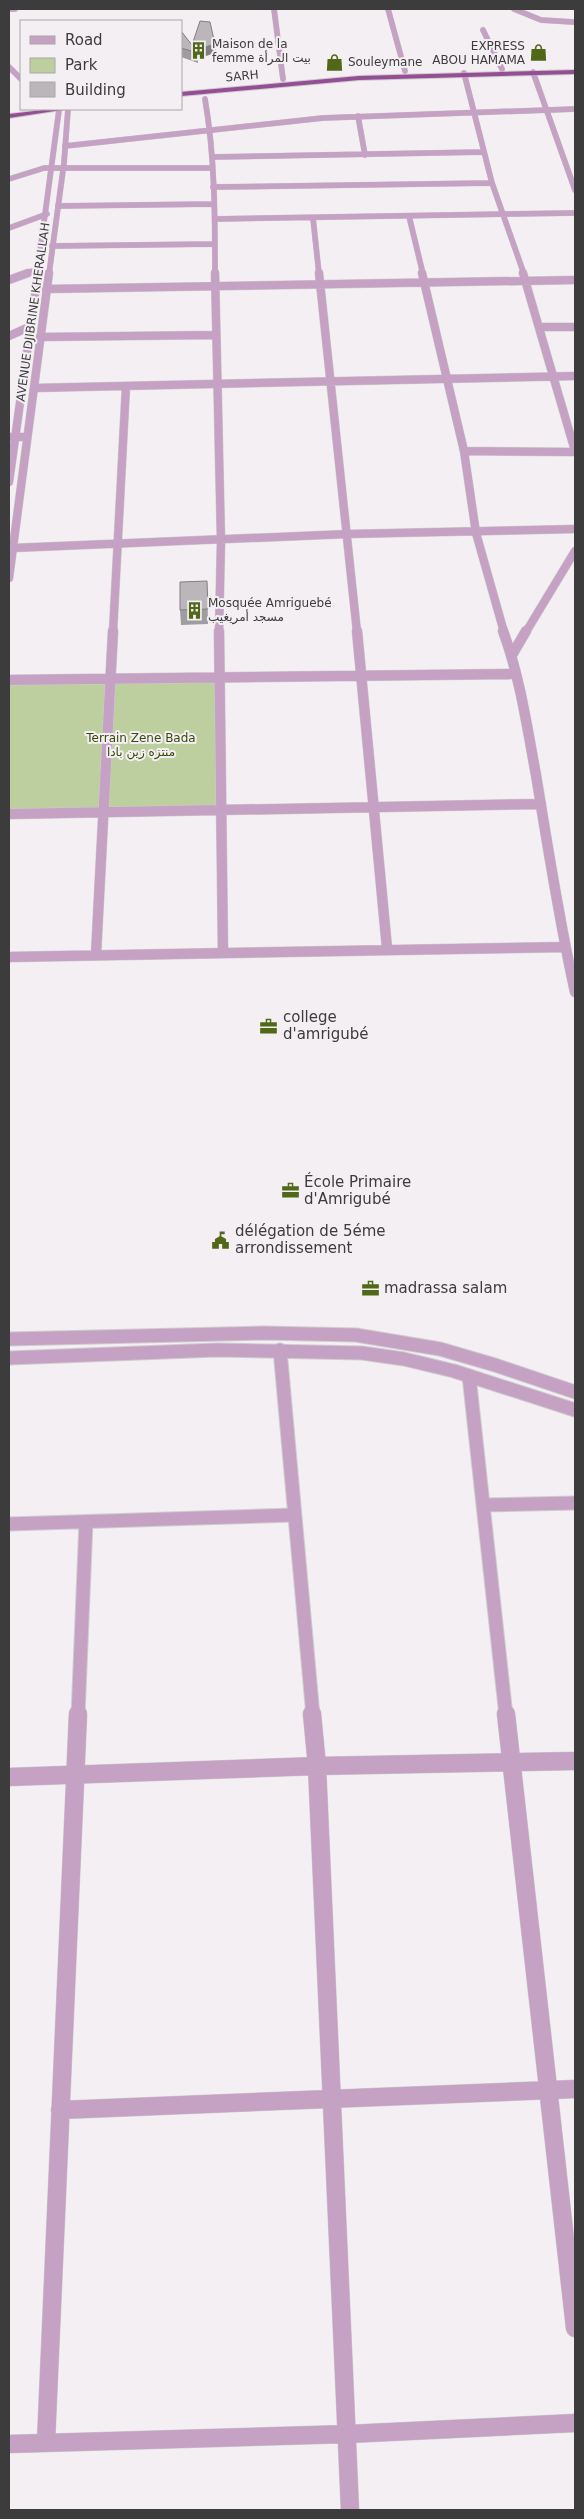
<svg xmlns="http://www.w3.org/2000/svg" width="584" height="2519" font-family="'DejaVu Sans',Cairo,sans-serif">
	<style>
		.green { fill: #bdcf9f }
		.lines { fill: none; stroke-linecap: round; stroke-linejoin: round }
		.minor-far4-casing { stroke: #cfcbcf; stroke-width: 6 }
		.minor-far3-casing { stroke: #cfcbcf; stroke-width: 9 }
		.minor-far2-casing { stroke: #cfcbcf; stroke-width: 11 }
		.minor-far1-casing { stroke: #cfcbcf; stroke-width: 15 }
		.minor-casing { stroke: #cfcbcf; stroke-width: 19 }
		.tertiary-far2-casing { stroke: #cfcbcf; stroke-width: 6 }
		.tertiary-far1-casing { stroke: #cfcbcf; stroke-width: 9 }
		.tertiary-casing { stroke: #cfcbcf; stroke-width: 15 }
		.trunk-casing { stroke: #cfcbcf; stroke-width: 2 }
		.minor-far4 { stroke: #c5a1c4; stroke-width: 5.5 }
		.minor-far3 { stroke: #c5a1c4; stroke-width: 8 }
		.minor-far2 { stroke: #c5a1c4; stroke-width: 10 }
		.minor-far1 { stroke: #c5a1c4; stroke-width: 13 }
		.minor { stroke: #c5a1c4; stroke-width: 18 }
		.tertiary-far2 { stroke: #c5a1c4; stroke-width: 5.5 }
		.tertiary-far1 { stroke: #c5a1c4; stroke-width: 8 }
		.tertiary { stroke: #c5a1c4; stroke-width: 13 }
		.trunk { fill: #934e94; fill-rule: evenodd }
		.wall { fill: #a09d9f }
		.shaded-wall { fill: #827f82 }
		.building { fill: #bab6b9; stroke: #827f82 }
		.labels { text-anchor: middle; stroke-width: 4; stroke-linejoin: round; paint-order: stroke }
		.far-poi-label { font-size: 12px; fill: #3d3c3d; stroke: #f3eff3; text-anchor: start }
		.far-street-label { font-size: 12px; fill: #3d3c3d; stroke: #f3eff3 }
		.far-park-label { font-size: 12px; fill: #374908; stroke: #f3eff3 }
		.poi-label { font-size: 15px; fill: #3d3c3d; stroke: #f3eff3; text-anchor: start }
	</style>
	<rect width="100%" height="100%" fill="#f3eff3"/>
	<path class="green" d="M218,677L221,809L9,814V680Z"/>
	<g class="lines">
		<defs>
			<path id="minor-far4" d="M9,9H15
				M388,9L405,71
				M514,9L541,20L573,22
				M483,30L502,69
				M9,67L21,79
				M533,72L575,190
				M464,73L492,183L524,274
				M205,99C215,157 215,216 215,274
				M358,116L365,155
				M65,146L323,118L575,109
				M212,157L484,152
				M9,179L44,168H211
				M213,187L492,183
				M58,206L214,204
				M409,216L423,274
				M313,218L319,274
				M215,219L575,213
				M9,228L47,214
				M52,246L215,244
				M24,274L38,269"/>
			<path id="minor-far3" d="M215,273L221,541L219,632
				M319,273L357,632
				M422,273L464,451L476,533L504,632
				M523,273L575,451
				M9,280L28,273
				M46,289L575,280
				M539,327H575
				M9,336L29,327
				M40,337L215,335
				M34,388L575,376
				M9,437H27
				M464,451L575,452
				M13,548L348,534L575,529
				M113,632L126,386
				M526,632L575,551"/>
			<path id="minor-far2" d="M219,631L223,952
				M357,631L387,948
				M503,631C520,677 527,727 536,775C548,848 559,920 575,992
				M512,655L526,631
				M9,680L515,674
				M9,814L541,804
				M96,954L113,631
				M9,957L565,947"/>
			<path id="minor-far1" d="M280,1350L313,1716
				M469,1376L506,1716
				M483,1505L575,1503
				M9,1524L294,1515
				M78,1716L86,1522"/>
			<path id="minor" d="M312,1714L317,1766L350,2510
				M506,1714L575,2328
				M9,1777L317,1766L575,1761
				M60,2110L575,2089
				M46,2442L78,1714
				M9,2444L348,2434L575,2423"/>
			<path id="tertiary-far2" d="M274,9L283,79
				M37,274L59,110
				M49,274L64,163L68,109"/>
			<path id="tertiary-far1" d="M9,482L38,273
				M9,578L49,273"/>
			<path id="tertiary" d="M9,1339L264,1333L356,1335L440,1349L495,1365L575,1392
				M9,1358L217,1350L362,1353L404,1359L454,1371L575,1410"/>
			<path id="trunk" d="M575,70V74L359,80L181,96V92L359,76Z
				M52,109H68L9,118V114Z"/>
		</defs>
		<use href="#minor-far4" class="minor-far4-casing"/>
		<use href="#minor-far3" class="minor-far3-casing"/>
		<use href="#minor-far2" class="minor-far2-casing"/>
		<use href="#minor-far1" class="minor-far1-casing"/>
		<use href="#minor" class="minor-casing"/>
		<use href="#tertiary-far2" class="tertiary-far2-casing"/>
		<use href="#tertiary-far1" class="tertiary-far1-casing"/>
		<use href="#tertiary" class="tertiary-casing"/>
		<use href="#trunk" class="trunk-casing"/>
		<use href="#minor-far4" class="minor-far4"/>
		<use href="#minor-far3" class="minor-far3"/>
		<use href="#minor-far2" class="minor-far2"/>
		<use href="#minor-far1" class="minor-far1"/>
		<use href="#minor" class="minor"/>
		<use href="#tertiary-far2" class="tertiary-far2"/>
		<use href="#tertiary-far1" class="tertiary-far1"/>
		<use href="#tertiary" class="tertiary"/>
		<use href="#trunk" class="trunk"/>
	</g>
	<path class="wall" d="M181,31L192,45L216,53L198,58V63L181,57Z
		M207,581L208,624L181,625L180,610Z"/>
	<path class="shaded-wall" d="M215,44L216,53L198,58V53L195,50Z"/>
	<path class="building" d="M200,21L210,22L215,44L195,50L198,53L181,48V31L192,45Z
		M207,581L208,609L180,610V582Z"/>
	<defs>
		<symbol id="building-bare" viewBox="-9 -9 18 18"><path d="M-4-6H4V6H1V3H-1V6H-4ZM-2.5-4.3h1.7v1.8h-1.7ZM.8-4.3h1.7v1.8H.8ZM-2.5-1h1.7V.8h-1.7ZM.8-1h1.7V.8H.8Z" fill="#506817" stroke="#f3eff3" stroke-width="2.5" paint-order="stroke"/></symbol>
		<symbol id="shop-bare" viewBox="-9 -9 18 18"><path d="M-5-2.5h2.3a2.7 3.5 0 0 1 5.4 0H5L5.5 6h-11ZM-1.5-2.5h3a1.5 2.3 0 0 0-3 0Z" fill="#506817" stroke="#f3eff3" stroke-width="2.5" paint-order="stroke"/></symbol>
		<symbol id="office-bare" viewBox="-9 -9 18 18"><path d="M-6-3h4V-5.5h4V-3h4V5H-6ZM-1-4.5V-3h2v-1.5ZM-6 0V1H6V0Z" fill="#506817" stroke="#f3eff3" stroke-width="2.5" paint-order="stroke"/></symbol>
		<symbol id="civic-bare" viewBox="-9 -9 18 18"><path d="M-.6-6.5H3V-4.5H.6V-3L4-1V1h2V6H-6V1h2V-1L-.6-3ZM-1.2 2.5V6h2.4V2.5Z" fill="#506817" stroke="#f3eff3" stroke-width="2.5" paint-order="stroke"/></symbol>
	</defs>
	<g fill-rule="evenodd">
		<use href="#building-bare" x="186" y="38" width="25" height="25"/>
		<use href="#shop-bare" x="526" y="40" width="25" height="25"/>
		<use href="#shop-bare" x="322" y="50" width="25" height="25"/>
		<use href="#building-bare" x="182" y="598" width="25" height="25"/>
		<use href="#office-bare" x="256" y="1014" width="25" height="25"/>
		<use href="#office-bare" x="278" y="1178" width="25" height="25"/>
		<use href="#civic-bare" x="208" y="1228" width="25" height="25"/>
		<use href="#office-bare" x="358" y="1276" width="25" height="25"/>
	</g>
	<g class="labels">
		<g class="far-poi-label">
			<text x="212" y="48">Maison de la<tspan x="212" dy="14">femme بيت المرأة</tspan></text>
			<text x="525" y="50" text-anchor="end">EXPRESS<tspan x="525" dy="14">ABOU HAMAMA</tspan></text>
			<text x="348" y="66">Souleymane</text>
			<text x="208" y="607">Mosquée Amriguebé<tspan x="208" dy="14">مسجد أمريغيب</tspan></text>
		</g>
		<g class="far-street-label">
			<text transform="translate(242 76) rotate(-5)" y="4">SARH</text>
			<text transform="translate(33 312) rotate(-82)" y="4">AVENUE DJIBRINE KHERALLAH</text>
		</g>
		<g class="far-park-label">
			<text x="141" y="742">Terrain Zene Bada<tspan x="141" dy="14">منتزه زين بادا</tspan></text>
		</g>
		<g class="poi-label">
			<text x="283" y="1022">college<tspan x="283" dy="17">d'amrigubé</tspan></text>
			<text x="304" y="1187">École Primaire<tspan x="304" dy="17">d'Amrigubé</tspan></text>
			<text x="235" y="1236">délégation de 5éme<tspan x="235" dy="17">arrondissement</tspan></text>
			<text x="384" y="1293">madrassa salam</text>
		</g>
	</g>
	<rect width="584" height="2519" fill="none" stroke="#3d3c3d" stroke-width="20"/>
	<rect x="20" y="20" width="162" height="90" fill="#f3eff3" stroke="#aaa7aa"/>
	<rect x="30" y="36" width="25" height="8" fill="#c5a1c4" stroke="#aaa7aa"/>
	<text x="65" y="45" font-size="15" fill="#3d3c3d">Road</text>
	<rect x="30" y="58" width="25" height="15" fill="#bdcf9f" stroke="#aaa7aa"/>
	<text x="65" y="70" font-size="15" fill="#3d3c3d">Park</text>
	<rect x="30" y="82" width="25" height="15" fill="#bab6b9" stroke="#aaa7aa"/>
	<text x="65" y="95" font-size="15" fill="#3d3c3d">Building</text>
</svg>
